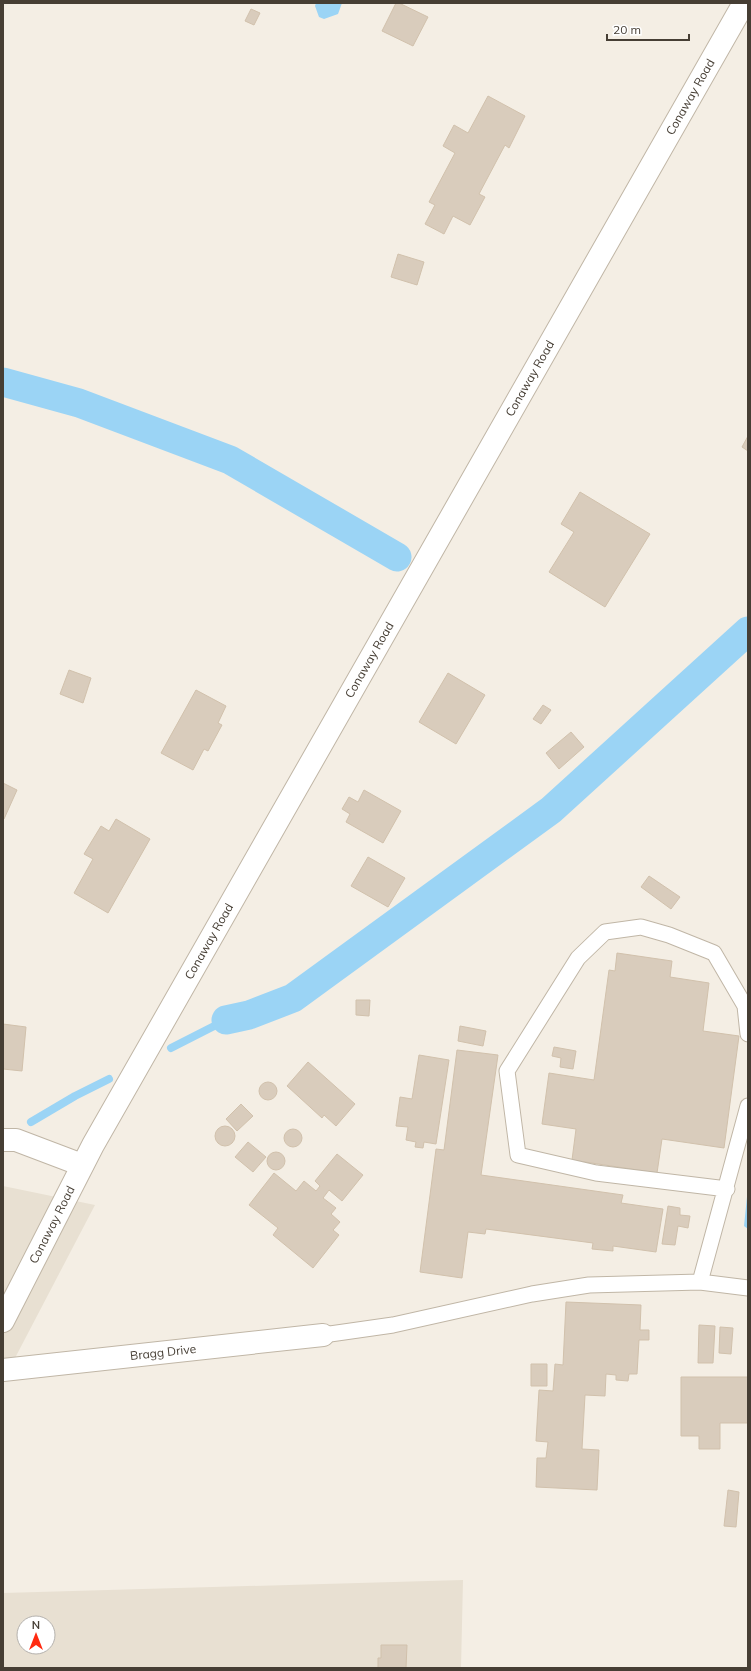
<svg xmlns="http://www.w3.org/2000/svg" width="751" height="1671" font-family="Mulish,sans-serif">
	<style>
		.residential { fill: #e8e0d2; fill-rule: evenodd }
		.water { fill: #9bd4f5 }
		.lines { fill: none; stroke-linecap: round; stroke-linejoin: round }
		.stream { stroke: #9bd4f5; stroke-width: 8 }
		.canal { stroke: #9bd4f5; stroke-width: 29 }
		.building { fill: #d9ccbc; stroke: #d1c1ac }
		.service-casing { stroke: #c0b6a6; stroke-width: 17 }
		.minor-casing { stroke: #c0b6a6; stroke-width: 24 }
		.service { stroke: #fff; stroke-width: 15 }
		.minor { stroke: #fff; stroke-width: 22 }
		.labels { text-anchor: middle; stroke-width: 3; stroke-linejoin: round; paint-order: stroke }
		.street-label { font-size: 12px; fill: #463e34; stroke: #fff }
	</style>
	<rect width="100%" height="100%" fill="#f4eee4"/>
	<path class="residential" d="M3,1186L95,1205L3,1381Z
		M463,1580L461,1668H3V1593ZM24,1623H48V1647H24Z"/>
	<path class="water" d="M316,3H342L338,14L324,19L319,17L315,6Z
		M748,1187V1229L744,1226Z"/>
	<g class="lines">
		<path class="stream" d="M171,1048L226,1020
			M31,1122L75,1096L109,1079"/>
		<path class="canal" d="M3,382L79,403L230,460L397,557
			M226,1020L249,1015L293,998L551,810L748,631"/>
	</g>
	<path class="building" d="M396,3H399L428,17L413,46L382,31Z
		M251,9L260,13L254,25L245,21Z
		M488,96L525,116L509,148L505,145L479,194L485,197L470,225L453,216L444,234L425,224L435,205L429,202L455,153L443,146L454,125L468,133Z
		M398,254L424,262L417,285L391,277Z
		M748,436V451L742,447Z
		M580,492L650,534L605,607L549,572L574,532L561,524Z
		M69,670L91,678L83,703L60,694Z
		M448,673L485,695L456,744L419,722Z
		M196,690L226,706L218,723L222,725L208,751L204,749L193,770L161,753Z
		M543,705L551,710L541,724L533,719Z
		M571,732L584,747L559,769L546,753Z
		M3,783L17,790L4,819L3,818Z
		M364,790L401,811L383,843L346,822L350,814L342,809L349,797L358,802Z
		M116,819L150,839L108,913L74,893L93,859L84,854L101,826L109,831Z
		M368,857L405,878L388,907L351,886Z
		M649,876L680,897L671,909L641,887Z
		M617,953L672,961L670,977L709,983L703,1031L739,1036L724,1148L662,1139L657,1173L572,1160L576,1129L542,1124L549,1073L594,1080L609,970L615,971Z
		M356,1000H370L369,1016L356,1015Z
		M3,1024L26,1027L22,1071L3,1069Z
		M460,1026L486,1031L483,1046L458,1041Z
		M554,1047L576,1051L573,1069L560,1067L561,1058L552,1056Z
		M457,1050L498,1055L481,1175L623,1195L621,1203L663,1209L656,1252L613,1246V1251L592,1249L593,1243L486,1229L485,1234L468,1232L462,1278L420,1272L436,1149L444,1150Z
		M419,1055L449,1060L436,1144L424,1142L423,1148L415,1147L416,1142L406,1140L408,1127L396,1126L400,1097L412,1099Z
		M308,1062L355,1104L336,1126L324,1115L322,1118L287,1086Z
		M259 1091a9 9 0 1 1 18 0a9 9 0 1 1-18 0Z
		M241,1104L253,1116L237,1131L226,1119Z
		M215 1136a10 10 0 1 1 20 0a10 10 0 1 1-20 0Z
		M284 1138a9 9 0 1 1 18 0a9 9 0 1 1-18 0Z
		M248,1142L266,1157L253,1172L235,1157Z
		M267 1161a9 9 0 1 1 18 0a9 9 0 1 1-18 0Z
		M337,1154L363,1175L342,1201L329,1190L323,1198L336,1208L331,1214L340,1222L333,1230L339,1235L313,1268L273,1235L278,1228L249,1205L274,1173L296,1191L304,1181L316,1191L320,1186L315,1181Z
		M668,1206L680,1208V1215L690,1216L688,1228L678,1226L675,1245L662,1244Z
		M566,1302L641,1305L640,1330H649V1340H639L637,1374H629L628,1381L616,1380V1375L606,1374L605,1396L585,1395L582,1449L599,1450L597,1490L536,1487L537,1458H546L548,1442L536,1441L539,1390L553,1391L555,1364L563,1365Z
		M699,1325L715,1326L713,1363H698Z
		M720,1327L733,1328L731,1354L719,1353Z
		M531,1364H547V1386H531Z
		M681,1377H748V1423H720V1449H699V1436H681Z
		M728,1490L739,1492L736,1527L724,1526Z
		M381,1645H407L406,1668H378V1658H381Z"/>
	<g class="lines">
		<defs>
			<path id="service" d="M727,1189L596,1173L518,1155L507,1071L578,958L605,932L641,927L669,935L714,953L745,1006L748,1034
				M700,1282L748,1106
				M323,1335L393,1325L532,1294L589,1285L700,1282L748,1288"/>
			<g id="minor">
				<path d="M3,1140H16L82,1165"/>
				<path id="s1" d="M3,1321L93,1145L744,3"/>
				<path id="s2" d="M3,1370L323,1335"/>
			</g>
		</defs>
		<use href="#service" class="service-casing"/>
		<use href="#minor" class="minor-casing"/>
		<use href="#service" class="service"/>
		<use href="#minor" class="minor"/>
	</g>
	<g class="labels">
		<g class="street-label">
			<text dy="4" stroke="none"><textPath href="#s1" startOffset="1404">Conaway Road</textPath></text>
			<text dy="4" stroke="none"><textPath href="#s1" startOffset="1080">Conaway Road</textPath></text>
			<text dy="4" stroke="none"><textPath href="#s1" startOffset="756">Conaway Road</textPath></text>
			<text dy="4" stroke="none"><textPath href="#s1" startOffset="432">Conaway Road</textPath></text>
			<text dy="4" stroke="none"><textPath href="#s1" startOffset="108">Conaway Road</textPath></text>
			<text dy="4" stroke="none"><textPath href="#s2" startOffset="161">Bragg Drive</textPath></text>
		</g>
	</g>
	<rect width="751" height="1671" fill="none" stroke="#463e34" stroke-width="8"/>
	<g transform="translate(36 1635)"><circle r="19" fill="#ffffff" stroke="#b5b2ae"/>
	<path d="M0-3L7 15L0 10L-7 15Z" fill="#ff2a10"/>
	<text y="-6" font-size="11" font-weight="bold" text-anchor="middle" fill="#463e34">N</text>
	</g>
	<path d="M607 34v6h82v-6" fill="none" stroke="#463e34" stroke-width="2"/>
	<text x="613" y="34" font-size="12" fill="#463e34" stroke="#ffffff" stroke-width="3" paint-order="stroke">20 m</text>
</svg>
